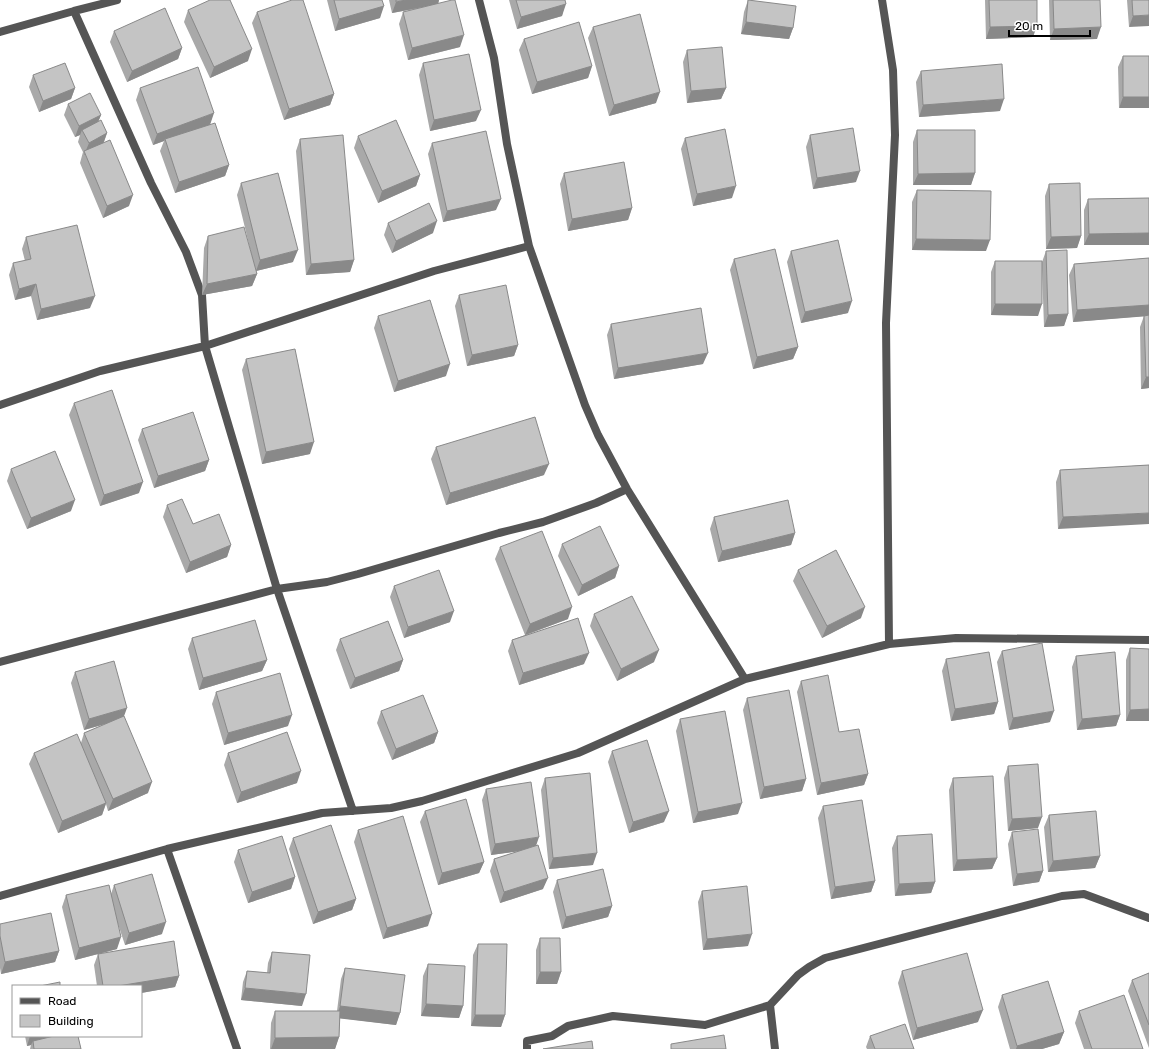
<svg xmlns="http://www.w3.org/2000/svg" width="1149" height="1049" font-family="Rubik,sans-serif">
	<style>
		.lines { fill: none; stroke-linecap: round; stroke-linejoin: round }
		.minor { stroke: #555; stroke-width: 8 }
		.wall { fill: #a9a9a9 }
		.shaded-wall { fill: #898989 }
		.building { fill: #c4c4c4; stroke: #898989 }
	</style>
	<rect width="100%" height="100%" fill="#fff"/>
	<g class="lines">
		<path class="minor" d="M479,0L494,58L507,144L529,246L585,405L598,435L627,489L745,679
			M882,0L893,70L895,135L886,323L889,644
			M74,11L151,183L186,252L202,295L205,346L277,589L353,811
			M0,32L74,11L117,0
			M0,405L100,371L205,346L434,271L529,246
			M0,662L277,589L327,582L358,574L499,533L543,522L596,503L627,489
			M167,849L237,1049
			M0,896L167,849L322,813L391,808L422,801L578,753L745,679L889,644L956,638L1149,640
			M770,1005L775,1049
			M527,1049V1041L552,1036L568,1026L613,1016L705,1025L770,1005L798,975L809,967L825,958L1062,896L1084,894L1149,918"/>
	</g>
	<path class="wall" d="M327,0H382L380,18L335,31Z
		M389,0H439L438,4L460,47L408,60L399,24L403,12L421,8L392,13Z
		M509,0H565L562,16L517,29Z
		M748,0L793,28L789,39L741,34L744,12Z
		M985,0H1037L1033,37L986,39Z
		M1049,0H1100L1097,39L1050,40Z
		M1127,0H1149L1129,27Z
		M188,10L248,61L210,78L184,22Z
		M257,12L334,94L330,105L284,120L252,23Z
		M593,27L656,103L609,116L588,38Z
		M114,31L182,48L178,59L127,82L110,42Z
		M524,39L592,66L588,78L532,94L519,50Z
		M687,50L726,88L721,99L687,103L683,62Z
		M1123,56H1149L1119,108L1118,67Z
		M423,63L476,121L430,131L419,75Z
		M921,71L1000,111L919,117L916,82Z
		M33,75L75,88L71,99L39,112L29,87Z
		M140,88L210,124L229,165L225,176L175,193L160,151L164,141L153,145L136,100Z
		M68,104L101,115L98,122L107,133L104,142L129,206L103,218L80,163L83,152L78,142L80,135L75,137L64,115Z
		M917,130L975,173L971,185H913V142Z
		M810,135L856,182L813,189L806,147Z
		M358,136L420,175L416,186L378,203L354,148Z
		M685,138L732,198L693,206L681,149Z
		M300,139L354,260L350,272L306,275L296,151Z
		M432,143L496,210L443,222L428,154Z
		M564,173L632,208L628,220L568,231L560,184Z
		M241,183L293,262L256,271L257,274L252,286L202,295L204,248L208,236L254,265L237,195Z
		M1049,184L1081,236L1077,248L1046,249L1045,196Z
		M917,190L986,251L912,250V202Z
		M1149,198V245H1084V210L1088,199Z
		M388,223L433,233L392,253L384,235Z
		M26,237L90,308L37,320L31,296L15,300L9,275L13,263L25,261L22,249Z
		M791,251L848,313L801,323L787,262Z
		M1046,251L1068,314L1064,326L1044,327L1042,269L1038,316L991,315V272L995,261L1042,262Z
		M1149,258V388L1141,389L1140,327L1144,316L1073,322L1069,275L1074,264Z
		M734,259L798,347L793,359L753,369L730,270Z
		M459,295L518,345L514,356L467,366L455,306Z
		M378,316L446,376L394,392L374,328Z
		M611,324L703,364L614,379L607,335Z
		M246,359L310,454L262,464L242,370Z
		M74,403L139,493L100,506L69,415Z
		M142,429L209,460L205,471L154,488L138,440Z
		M436,447L544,475L446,505L431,459Z
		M1149,465L1058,529L1056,482L1060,470Z
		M11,469L71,511L27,529L7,481Z
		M167,505L193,524L231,545L227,557L186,573L163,517Z
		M714,517L795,533L791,545L718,562L710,529Z
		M562,544L619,566L615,578L578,596L558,556Z
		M500,547L568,619L529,634L584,664L519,685L508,651L512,640L525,635L495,559Z
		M798,570L861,618L822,638L793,581Z
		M394,586L450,622L404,638L390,597Z
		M594,614L654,662L617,681L590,626Z
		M192,638L267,660L262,671L199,690L188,649Z
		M340,639L403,660L399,671L350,689L336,650Z
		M1130,648L1149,649V721H1126V660Z
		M1002,651L1050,722L1009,730L997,662Z
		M1076,656L1120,715L1116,726L1077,730L1072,667Z
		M946,659L998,702L994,714L951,721L942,671Z
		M75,672L124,717L148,793L108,811L106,804L102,815L58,833L29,764L34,753L81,743L84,733L105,724L84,730L71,683Z
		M801,681L839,732L868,774L864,785L817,795L797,692Z
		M216,692L288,726L224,745L212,704Z
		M747,698L806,779L802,791L760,799L743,710Z
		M381,711L438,732L434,743L392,760L377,723Z
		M680,719L738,814L693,823L676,731Z
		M612,751L664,822L629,833L608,762Z
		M228,753L297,783L237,803L224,765Z
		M1008,766L1038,828L1008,831L1004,778Z
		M545,778L593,865L549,869L541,790Z
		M953,778L997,858L992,869L953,871L949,790Z
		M486,789L536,846L543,889L500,903L490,871L494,859L519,851L491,855L482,800Z
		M823,806L875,881L871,892L831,899L818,818Z
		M425,811L484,862L479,873L438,885L420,822Z
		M1049,815L1100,856L1095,868L1048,872L1044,827Z
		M358,830L428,926L383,939L354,842Z
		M1012,832L1043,871L1039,882L1013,886L1008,844Z
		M897,836L935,882L931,893L895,896L892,848Z
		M293,838L356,899L352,910L313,924L289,849Z
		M238,850L295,877L291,889L248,903L234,862Z
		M557,880L612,906L608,917L562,929L553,892Z
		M114,885L162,934L125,945L117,921V949L99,954L179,976L175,987L141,993V986H97L94,965L98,954L75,960L62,907L66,895L111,894Z
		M702,891L748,946L703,950L698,902Z
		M0,924L59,951L55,962L1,974L0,968Z
		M540,938L561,972L557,984H536V950Z
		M478,944L505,1015L501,1027L471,1026L473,955Z
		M272,952L302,1006L241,1000L243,982L247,971L267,973L268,963Z
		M428,964L463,1006L459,1018L421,1016L423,976Z
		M345,968L400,1013L396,1025L340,1018L339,1037L335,1049H270L271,1023L275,1011H337L341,979Z
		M902,971L978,1022L913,1040L898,983Z
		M1149,973V1048L1128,991L1132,980Z
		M1002,995L1064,1032L1059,1044L1042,1049H1010L998,1007Z
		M1079,1011L1143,1049H1084L1075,1023Z
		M25,1036H78L81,1049H30L31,1045L27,1046Z
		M870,1036L914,1049H867L866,1047Z"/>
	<path class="shaded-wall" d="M406,0H439L438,4L392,13L396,2Z
		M566,4L562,16L517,29L521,17Z
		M384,6L380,18L335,31L339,19Z
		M1149,15V26L1129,27L1133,16Z
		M746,22L793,28L789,39L741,34Z
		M1037,26L1033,37L986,39L990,27Z
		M1101,27L1097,39L1050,40L1054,29Z
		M464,35L460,47L408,60L412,48Z
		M182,48L178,59L127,82L132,71Z
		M252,49L248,61L210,78L214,67Z
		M592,66L588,78L532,94L537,82Z
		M75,88L71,99L39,112L43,101Z
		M726,88L721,99L687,103L691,91Z
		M660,92L656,103L609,116L614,105Z
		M334,94L330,105L284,120L289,109Z
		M1123,97H1149V108H1119Z
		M1004,99L1000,111L919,117L923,105Z
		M481,110L476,121L430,131L434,120Z
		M214,113L210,125L165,139L164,141L153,145L157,134Z
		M101,115L96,127L82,130L80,135L75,137L79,126Z
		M107,133L103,144L84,155L89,143Z
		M229,165L225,176L175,193L179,182Z
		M860,171L856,182L813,189L817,178Z
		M975,173L971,185H913L918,174Z
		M420,175L416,186L378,203L382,191Z
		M736,186L732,198L693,206L697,194Z
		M133,195L129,206L103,218L107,206Z
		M501,199L496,210L443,222L447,211Z
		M632,208L628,220L568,231L572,219Z
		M437,221L433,233L392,253L396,241Z
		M1149,233V245H1084L1089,234Z
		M1081,236L1077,248L1046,249L1051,237Z
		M916,239L990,240L986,251L912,250Z
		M298,250L293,262L256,271L260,260Z
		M354,260L350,272L306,275L311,264Z
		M257,274L252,286L202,295L207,284Z
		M36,284L31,296L15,300L19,289Z
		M95,296L90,308L37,320L41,309Z
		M852,301L848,313L801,323L805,312Z
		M995,304H1042L1038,316L991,315Z
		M1149,305V316L1073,322L1077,310Z
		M1068,314L1064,326L1044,327L1048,315Z
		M518,345L514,356L467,366L472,355Z
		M798,347L793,359L753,369L757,357Z
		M708,353L703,364L614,379L618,368Z
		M450,364L446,376L394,392L398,381Z
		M1146,377H1149V388L1141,389Z
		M314,442L310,454L262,464L266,452Z
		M209,460L205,471L154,488L158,476Z
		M549,464L544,475L446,505L450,493Z
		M143,482L139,493L100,506L104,495Z
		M75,500L71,511L27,529L31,518Z
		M1149,513V524L1058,529L1063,517Z
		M795,533L791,545L718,562L722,551Z
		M231,545L227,557L186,573L190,562Z
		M619,566L615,578L578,596L582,585Z
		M572,607L568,619L525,635L530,624Z
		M865,607L861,618L822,638L827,626Z
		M454,611L450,622L404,638L408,627Z
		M659,650L654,662L617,681L621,669Z
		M589,653L584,664L519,685L523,673Z
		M267,660L262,671L199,690L203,678Z
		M403,660L399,671L350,689L355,678Z
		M998,702L994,714L951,721L955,709Z
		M127,708L123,719L84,730L89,719Z
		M1149,709V721H1126L1130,710Z
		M1054,711L1050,722L1009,730L1013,718Z
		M292,715L288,726L224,745L228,733Z
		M1120,715L1116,726L1077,730L1082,719Z
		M438,732L434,743L392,760L396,749Z
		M301,771L297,783L237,803L241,792Z
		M868,774L864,785L817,795L821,783Z
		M806,779L802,791L760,799L764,787Z
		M152,782L148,793L108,811L113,799Z
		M106,803L102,815L58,833L62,821Z
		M742,803L738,814L693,823L698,812Z
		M669,811L664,822L629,833L633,822Z
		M1042,817L1038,828L1008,831L1012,819Z
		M539,837L535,849L491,855L495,844Z
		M597,853L593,865L549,869L553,858Z
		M1100,856L1095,868L1048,872L1053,861Z
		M997,858L992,869L953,871L957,860Z
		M484,862L479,873L438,885L442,873Z
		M1043,871L1039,882L1013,886L1017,874Z
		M295,877L291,889L248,903L252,892Z
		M548,878L543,889L500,903L504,892Z
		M875,881L871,892L831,899L835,887Z
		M935,882L931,893L895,896L899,884Z
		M356,899L352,910L313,924L318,912Z
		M612,906L608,917L562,929L566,917Z
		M432,914L428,926L383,939L387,928Z
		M166,922L162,934L125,945L129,933Z
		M752,934L748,946L703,950L707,939Z
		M121,937L117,949L75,960L79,948Z
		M59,951L55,962L1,974L5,962Z
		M540,972H561L557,984H536Z
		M179,976L175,987L141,993V986H118Z
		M245,988L306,994L302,1006L241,1000Z
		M426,1004L463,1006L459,1018L421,1016Z
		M340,1006L400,1013L396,1025L336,1018Z
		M983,1010L978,1022L913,1040L917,1028Z
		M475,1015H505L501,1027L471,1026Z
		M1064,1032L1059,1044L1042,1049H1016L1017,1046Z
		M30,1036H65L33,1041L31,1045L27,1046Z
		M339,1037L335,1049H271L275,1038Z"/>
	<path class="building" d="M210,0H230L252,49L214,67L188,10Z
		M292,0H303L334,94L289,109L257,12Z
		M334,0H382L384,6L339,19Z
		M396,0H406L396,2Z
		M452,0H455L464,35L412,48L403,12Z
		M516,0H565L566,4L521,17Z
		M748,0L796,6L793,28L746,22Z
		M989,0H1037V26L990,27Z
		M1053,0H1100L1101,27L1054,29Z
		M1132,0H1149V15L1133,16Z
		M165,8L182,48L132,71L114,31Z
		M640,14L660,92L614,105L593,27Z
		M579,22L592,66L537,82L524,39Z
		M722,47L726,88L691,91L687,50Z
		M469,54L481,110L434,120L423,63Z
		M1123,56H1149V97H1123Z
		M65,63L75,88L43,101L33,75Z
		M1002,64L1004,99L923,105L921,71Z
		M198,67L214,113L157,134L140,88Z
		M90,93L101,115L79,126L68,104Z
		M101,120L107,133L89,143L82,130Z
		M396,120L420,175L382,191L358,136Z
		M215,123L229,165L179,182L165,139Z
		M853,128L860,171L817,178L810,135Z
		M725,129L736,186L697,194L685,138Z
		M917,130H975V173L918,174Z
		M486,131L501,199L447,211L432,143Z
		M343,135L354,260L311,264L300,139Z
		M110,140L133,195L107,206L84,151Z
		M624,162L632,208L572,219L564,173Z
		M278,173L298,250L260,260L241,183Z
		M1080,183L1081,236L1051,237L1049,184Z
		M917,190L991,191L990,240L916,239Z
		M1149,198V233L1089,234L1088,199Z
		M429,203L437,221L396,241L388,223Z
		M77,225L95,296L41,309L36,284L19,289L13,263L31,259L26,237Z
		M244,227L257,274L207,284L208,236Z
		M838,240L852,301L805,312L791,251Z
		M775,249L798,347L757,357L734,259Z
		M1067,250L1068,314L1048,315L1046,251Z
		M1149,258V305L1077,310L1074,264Z
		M995,261H1042V304H995Z
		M506,285L518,345L472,355L459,295Z
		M430,300L450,364L398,381L378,316Z
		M701,308L708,353L618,368L611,324Z
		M1149,315V377H1146L1144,316Z
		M295,349L314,442L266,452L246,359Z
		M112,390L143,482L104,495L74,403Z
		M193,412L209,460L158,476L142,429Z
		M535,417L549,464L450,493L436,447Z
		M55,451L75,500L31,518L11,469Z
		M1149,465V513L1063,517L1060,470Z
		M182,499L193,524L219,514L231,545L190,562L167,505Z
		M788,500L795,533L722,551L714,517Z
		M600,526L619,566L582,585L562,544Z
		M542,531L572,607L530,624L500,547Z
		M836,550L865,607L827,626L798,570Z
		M439,570L454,611L408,627L394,586Z
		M632,596L659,650L621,669L594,614Z
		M578,618L589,653L523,673L512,640Z
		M255,620L267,660L203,678L192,638Z
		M388,621L403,660L355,678L340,639Z
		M1042,643L1054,711L1013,718L1002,651Z
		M1130,648L1149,649V709L1130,710Z
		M989,652L998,702L955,709L946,659Z
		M1115,652L1120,715L1082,719L1076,656Z
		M114,661L127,708L89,719L75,672Z
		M280,673L292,715L228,733L216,692Z
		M828,675L839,732L859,729L868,774L821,783L801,681Z
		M789,690L806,779L764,787L747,698Z
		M423,695L438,732L396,749L381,711Z
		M725,711L742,803L698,812L680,719Z
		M124,716L152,782L113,799L84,733Z
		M287,732L301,771L241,792L228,753Z
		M77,734L106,803L62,821L34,753Z
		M647,740L669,811L633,822L612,751Z
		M1038,764L1042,817L1012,819L1008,766Z
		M590,773L597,853L553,858L545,778Z
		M993,776L997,858L957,860L953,778Z
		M531,782L539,837L495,844L486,789Z
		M466,799L484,862L442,873L425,811Z
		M862,800L875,881L835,887L823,806Z
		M1096,811L1100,856L1053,861L1049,815Z
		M403,816L432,914L387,928L358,830Z
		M331,825L356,899L318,912L293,838Z
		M1038,829L1043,871L1017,874L1012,832Z
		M932,834L935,882L899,884L897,836Z
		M282,836L295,877L252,892L238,850Z
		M538,845L548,878L504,892L494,859Z
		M603,869L612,906L566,917L557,880Z
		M152,874L166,922L129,933L114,885Z
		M109,885L121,937L79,948L66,895Z
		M747,886L752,934L707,939L702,891Z
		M51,913L59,951L5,962L0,936V924Z
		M540,938H560L561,972H540Z
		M174,941L179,976L118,986H103L98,954Z
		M478,944H507L505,1015H475Z
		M272,952L310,955L306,994L245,988L247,971L270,973Z
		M967,953L983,1010L917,1028L902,971Z
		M428,964L465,966L463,1006L426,1004Z
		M345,968L405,975L400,1013L340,1006Z
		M1149,973V1025L1132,980Z
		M1048,981L1064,1032L1017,1046L1002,995Z
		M60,982V986H40Z
		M1124,995L1143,1049H1092L1079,1011Z
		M275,1011H340L339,1037L275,1038Z
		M905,1024L914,1049H875L870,1036Z
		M724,1035L726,1049H671V1044Z
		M54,1036H78L81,1049H34L33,1041Z
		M592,1041L593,1049H543Z"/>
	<rect x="12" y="985" width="130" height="52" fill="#ffffff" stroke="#999999"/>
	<rect x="20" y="998" width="20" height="6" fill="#555555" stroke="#999999"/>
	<text x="48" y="1005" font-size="12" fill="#000000">Road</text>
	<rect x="20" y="1015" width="20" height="12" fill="#c4c4c4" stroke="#999999"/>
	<text x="48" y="1025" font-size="12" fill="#000000">Building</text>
	<path d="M1009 30v6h81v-6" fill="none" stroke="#000000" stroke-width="2"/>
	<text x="1015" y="30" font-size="12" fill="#000000" stroke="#ffffff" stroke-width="3" paint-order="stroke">20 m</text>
</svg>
